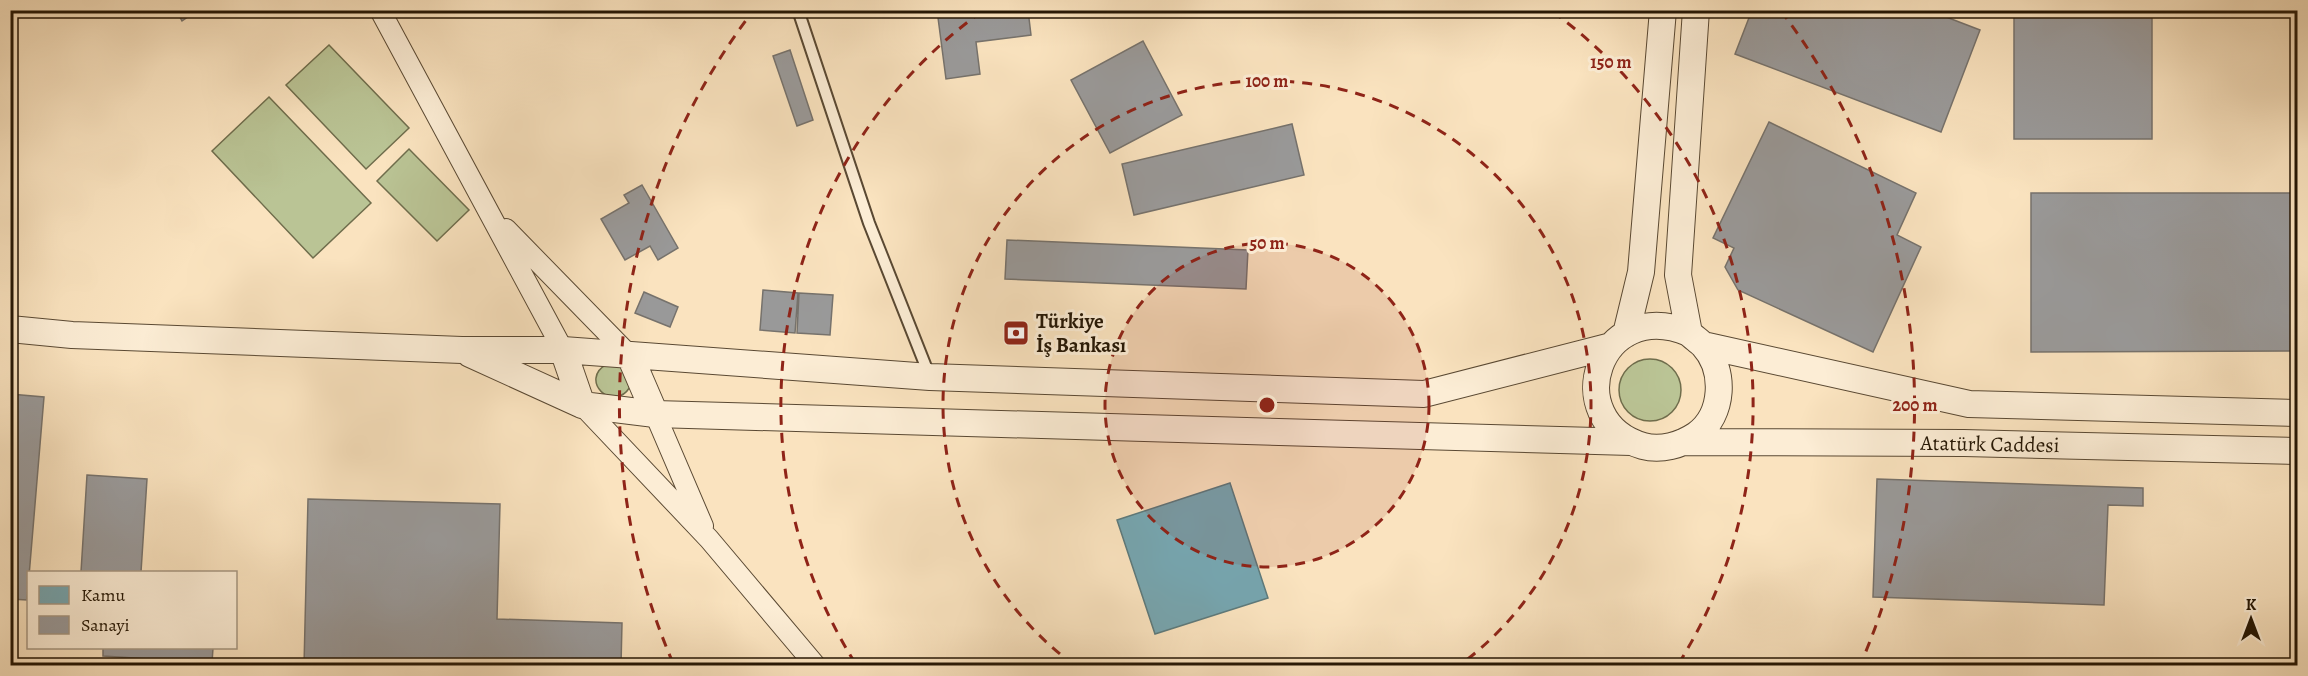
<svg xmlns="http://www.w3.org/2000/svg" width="2308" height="676" font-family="Alegreya,serif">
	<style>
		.green { fill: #bac495; stroke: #6f6d4c; stroke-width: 1.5 }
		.public { fill: #76a5af; stroke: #5d7a7c; stroke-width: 1.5 }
		.industry { fill: #999; stroke: #76726c; stroke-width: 1.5 }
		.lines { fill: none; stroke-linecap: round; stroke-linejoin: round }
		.service-casing { stroke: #5a4933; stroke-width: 14 }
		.minor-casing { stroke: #5a4933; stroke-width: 22 }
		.tertiary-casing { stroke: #5a4933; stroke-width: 28 }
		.service { stroke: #fcedd5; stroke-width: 10 }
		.minor { stroke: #fcedd5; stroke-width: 20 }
		.tertiary { stroke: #fcedd5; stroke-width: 26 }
		.ring { fill: none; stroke: #8f2418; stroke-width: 3; stroke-dasharray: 10 8 }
		.labels { text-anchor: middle; stroke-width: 6; stroke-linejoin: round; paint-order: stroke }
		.poi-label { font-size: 21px; font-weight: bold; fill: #241604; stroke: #fcedd5; text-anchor: start }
		.street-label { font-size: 21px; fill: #241604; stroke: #fcedd5 }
		.centre { fill: #8f2418; stroke: #fcedd5; stroke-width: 3 }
		.ring-label { font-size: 18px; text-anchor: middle; font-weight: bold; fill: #8f2418; stroke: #fcedd5; stroke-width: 6; stroke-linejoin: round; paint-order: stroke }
	</style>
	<rect width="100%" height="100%" fill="#fae3bf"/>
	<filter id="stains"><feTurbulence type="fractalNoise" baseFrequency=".00333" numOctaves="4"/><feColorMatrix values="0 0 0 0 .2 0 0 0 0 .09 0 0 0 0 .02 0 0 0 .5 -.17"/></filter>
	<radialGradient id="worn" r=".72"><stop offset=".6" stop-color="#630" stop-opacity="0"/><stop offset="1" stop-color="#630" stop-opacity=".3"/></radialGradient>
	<path class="green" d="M329,45L409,128L366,169L286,85Z
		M269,97L371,203L313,258L212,151Z
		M409,149L469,210L437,241L377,181Z
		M1619 390a31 31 0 1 1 62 0a31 31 0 1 1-62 0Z
		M607,364L624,365L630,387C613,414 578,380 607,364Z"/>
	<path class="public" d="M1230,483L1268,598L1155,634L1117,520Z"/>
	<path class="industry" d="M176,10H198L182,21Z
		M937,10H1028L1031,35L976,42L980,74L946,79Z
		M1752,10H1928L1980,30L1941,132L1735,54Z
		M2014,10H2152V139H2014Z
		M1143,41L1182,115L1110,153L1071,80Z
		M790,50L813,120L797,126L773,56Z
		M1769,122L1916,193L1897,235L1921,247L1873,352L1738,290L1725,267L1734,248L1713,238Z
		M1292,124L1304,175L1134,215L1122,164Z
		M642,185L678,248L658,260L650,246L625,260L601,219L629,203L624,195Z
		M2031,193H2298V351L2031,352Z
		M1007,240L1248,250L1246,289L1005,279Z
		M763,290L798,293L795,333L760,330Z
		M644,292L678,307L670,327L635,313Z
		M799,293L833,295L830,335L797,333Z
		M10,394L44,397L27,600L10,599Z
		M87,475L147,479L141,572H81Z
		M1877,479L2143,488V506L2108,505L2104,605L1873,597Z
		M308,499L500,504L497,619L622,623L621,666H304Z
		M103,648H213L212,663L103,656Z"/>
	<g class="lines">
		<defs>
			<path id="service" d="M798,10L869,223L930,377"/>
			<path id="minor" d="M380,10L563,350
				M506,229L630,356
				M582,405L709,539L816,666
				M655,414L703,526"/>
			<path id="tertiary" d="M10,329L72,335L462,350H563L930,377L1424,394L1611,346
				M1689,333C1598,295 1558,421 1643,446C1661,451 1681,445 1696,435C1724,415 1726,370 1703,345C1699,341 1693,337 1689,333L1678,275L1696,10
				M1626,334L1641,272L1663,10
				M1703,345L1969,404L2298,413
				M563,350L582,405
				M470,354L582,405L655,414L1631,442
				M630,356L655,414
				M1683,442L1964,443L2298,451"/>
		</defs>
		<use href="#service" class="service-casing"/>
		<use href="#minor" class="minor-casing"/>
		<use href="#tertiary" class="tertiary-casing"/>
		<use href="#service" class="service"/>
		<use href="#minor" class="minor"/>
		<use href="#tertiary" class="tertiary"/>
	</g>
	<circle cx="1267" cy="405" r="162" fill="#8f2418" fill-opacity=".12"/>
	<g class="ring">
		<circle cx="1267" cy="405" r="162"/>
		<path d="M1074 665A324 324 0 1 1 1460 665"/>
		<path d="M855 663A486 486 0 0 1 981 12M1553 12A486 486 0 0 1 1679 663"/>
		<path d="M673 663A648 648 0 0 1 753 11M1781 11A648 648 0 0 1 1861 663"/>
	</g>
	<defs>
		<symbol id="bank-square" viewBox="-11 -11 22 22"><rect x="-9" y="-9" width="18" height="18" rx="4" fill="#8f2418" stroke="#fcedd5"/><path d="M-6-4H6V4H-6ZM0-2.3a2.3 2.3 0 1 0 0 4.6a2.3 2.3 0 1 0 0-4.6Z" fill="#fff"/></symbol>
	</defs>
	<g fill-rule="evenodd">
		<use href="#bank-square" x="1001" y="318" width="30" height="30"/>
	</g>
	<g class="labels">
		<g class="poi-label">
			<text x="1036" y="328">Türkiye<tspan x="1036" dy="24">İş Bankası</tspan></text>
		</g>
		<g class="street-label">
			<text transform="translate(1990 444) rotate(1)" y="7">Atatürk Caddesi</text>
		</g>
	</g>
	<circle cx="1267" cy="405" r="9" class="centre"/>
	<g class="ring-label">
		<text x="1611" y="68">150 m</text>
		<text x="1267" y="87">100 m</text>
		<text x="1267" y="249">50 m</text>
		<text x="1915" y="411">200 m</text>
	</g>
	<rect width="2308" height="676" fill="none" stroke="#fae3bf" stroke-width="36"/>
	<rect x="12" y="12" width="2284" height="652" fill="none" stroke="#241604" stroke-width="3"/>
	<rect x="18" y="18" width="2272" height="640" fill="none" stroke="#241604" stroke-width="1.5"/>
	<rect x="27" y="571" width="210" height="78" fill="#fcedd5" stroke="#a69781" stroke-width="1.5"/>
	<rect x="39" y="586" width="30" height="18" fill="#76a5af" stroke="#a69781" stroke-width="1.5"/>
	<text x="81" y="601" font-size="18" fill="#241604">Kamu</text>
	<rect x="39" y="616" width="30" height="18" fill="#999999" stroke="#a69781" stroke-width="1.5"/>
	<text x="81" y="631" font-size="18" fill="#241604">Sanayi</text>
	<g transform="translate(2251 619)" stroke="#fcedd5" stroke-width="4.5" paint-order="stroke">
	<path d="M0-4.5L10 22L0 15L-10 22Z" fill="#241604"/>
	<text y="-9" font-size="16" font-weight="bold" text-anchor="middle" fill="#241604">K</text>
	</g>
	<rect width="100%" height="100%" filter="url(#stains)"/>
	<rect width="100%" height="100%" fill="url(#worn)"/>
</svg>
